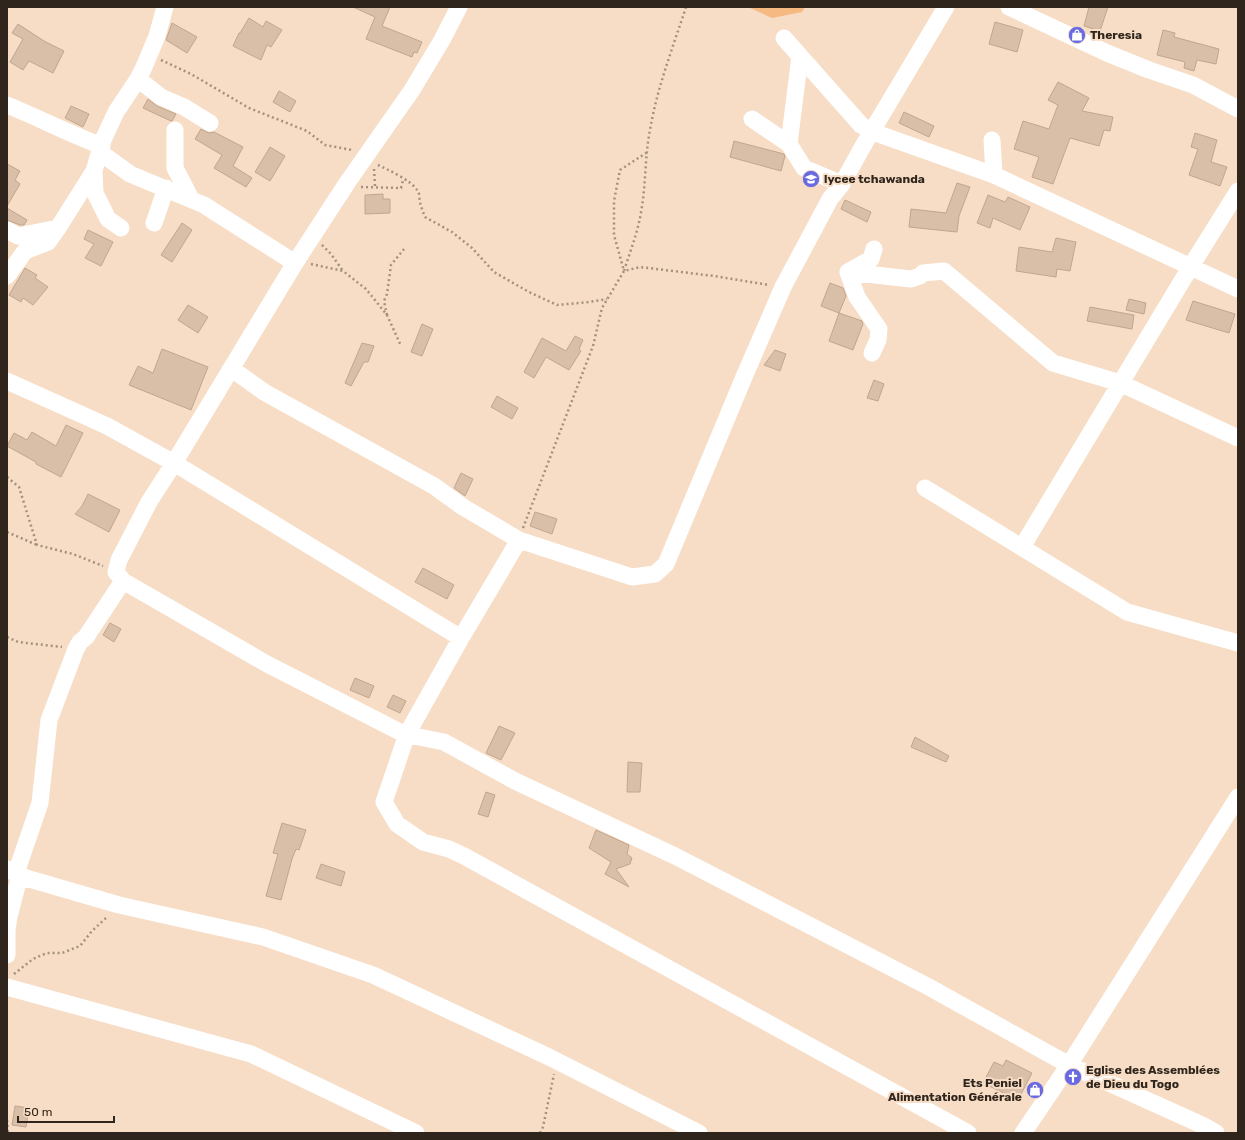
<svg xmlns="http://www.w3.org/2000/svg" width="1245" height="1140" font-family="Rubik,sans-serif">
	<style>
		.green { fill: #f6b982 }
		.building { fill: #d9bfa8; stroke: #c0a690 }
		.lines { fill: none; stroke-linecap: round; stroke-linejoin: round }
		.path { stroke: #a3907e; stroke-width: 2.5; stroke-dasharray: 2 3; stroke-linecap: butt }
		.minor { stroke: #fff; stroke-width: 17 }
		.labels { text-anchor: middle; stroke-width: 4; stroke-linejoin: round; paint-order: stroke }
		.poi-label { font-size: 12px; font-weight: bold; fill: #2f251c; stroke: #f7ddc5; text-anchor: start }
	</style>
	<rect width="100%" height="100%" fill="#f7ddc5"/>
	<path class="green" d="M748,7H805L802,12L772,18Z"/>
	<path class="building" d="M353,7H390L382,26L422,42L417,53L414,52L412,57L366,39L375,17Z
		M1089,7H1108L1100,31L1084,26Z
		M249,18L263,27L266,21L282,30L271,47L267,45L261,60L233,46L239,33H240Z
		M995,22L1023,30L1017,52L989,44Z
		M172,23L197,37L187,53L166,40Z
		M18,24L44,41L64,51L53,73L29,61L23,70L10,62L23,39L12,33Z
		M1163,30L1175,33L1174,37L1219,49L1216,64L1197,60L1194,71L1184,68L1185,62L1157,55Z
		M1058,82L1089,98L1082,111L1113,117L1110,131L1104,130L1099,146L1070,138L1053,184L1032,177L1039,157L1014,149L1023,121L1049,129L1058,105L1048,100Z
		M279,91L296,101L290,112L273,102Z
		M148,99L157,106L176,114L172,121H171L143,108Z
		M71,106L89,114L83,127L65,118Z
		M904,112L934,126L929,137L899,123Z
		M201,129L209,133L214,132L243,147L233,166L252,178L246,187L214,168L222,155L195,139Z
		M1195,133L1217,140L1211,162L1227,167L1220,186L1189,175L1198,149L1191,147Z
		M734,141L784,154L785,156L781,171L730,157Z
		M270,147L285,156L270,181L255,172Z
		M7,164L20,171L15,180L20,184L7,206Z
		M957,183L970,187L959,216L957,232L909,227L911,209L946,213Z
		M383,194V199H390V213L365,214V195Z
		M988,195L1005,202L1008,197L1030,207L1020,230L993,218L990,228L977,223Z
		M845,200L871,212L867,222L841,209Z
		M7,208L27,220L24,225H20L7,220Z
		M182,223L192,230L172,262L161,255Z
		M88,230L113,242L101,266L85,258L94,244L84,239Z
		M1056,238L1076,242L1070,271L1057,269L1056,277L1016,271L1019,247L1052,252Z
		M25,268L37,275L35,278L48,287L33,305L23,298L21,302L9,295Z
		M830,283L843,288L846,296L839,313L821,306Z
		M1129,299L1146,303L1144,314L1126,310Z
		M1193,301L1235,314L1229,333L1186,320Z
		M188,305L208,317L198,333L178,320Z
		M1090,307L1134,315L1132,329L1087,321Z
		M839,313L862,321L863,324L853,350L829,341Z
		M422,324L433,329L422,356L411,352Z
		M575,336L583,340L579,349L581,351L569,370L546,357L534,378L524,372L542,338L566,351Z
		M362,343L374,346L368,362H364L351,386L345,383Z
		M162,349L208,367L191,410L129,385L138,366L153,373Z
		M775,350L786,354L780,371L764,365Z
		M874,380L884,384L878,401L867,398Z
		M497,396L518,408L512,419L491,407Z
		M66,425L83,433L61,477L36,464V462L7,446L14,433L27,440L32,432L56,446Z
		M461,473L473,479L465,496L454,488Z
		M88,494L120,510L109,532L75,514L82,506Z
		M535,512L557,519L552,534L530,526Z
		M423,568L454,585L447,599L415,582Z
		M110,623L121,629L114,642L103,635Z
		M355,678L374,686L369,698L350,690Z
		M393,695L406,701L400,713L387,707Z
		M499,726L515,733L501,760L486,753Z
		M915,737L949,756L946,762L911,747Z
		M628,762L642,763L640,792H627Z
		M486,792L495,795L488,817L478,814Z
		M282,823L306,830L299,850L296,849L292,859L281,900L266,896L278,854L273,853Z
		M596,830L629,845L627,854L632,858L630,864L616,869L629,887L605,874L611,862L589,848Z
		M321,864L345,872L341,886L316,878Z
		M1006,1060L1032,1073L1018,1100L983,1083L994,1062L1003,1066Z
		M15,1106L29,1108L26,1127L12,1125Z"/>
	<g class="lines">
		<path class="path" d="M686,7C673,47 657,88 650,130C645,155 646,181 642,206C639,229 631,249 624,271L640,267L714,276L769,285
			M161,60L191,74L249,108L307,131L325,145L352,150
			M378,165C387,169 412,181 417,190C420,193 419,198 420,202C421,207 423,212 425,217L452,232L472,248L494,272L529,292L557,305L589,302L607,299
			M374,169L375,186
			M361,187L401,188L403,180
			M322,245L331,254L343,271
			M311,264L343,271L366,289L387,315L401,346
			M387,315L384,301L387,294L391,265L404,249
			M7,477L19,487L37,545L73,554L103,566
			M523,528L593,346L602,308L624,271L614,235V201L620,170L646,153
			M7,532L37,545
			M7,637L18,642L62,647
			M14,974L33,959L47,953H62L80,946L92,931L108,916
			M7,1120L8,1133
			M540,1133L543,1127L554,1074"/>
		<path class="minor" d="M459,7L442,40L412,90L347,183L295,263L174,463L461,638
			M946,7L863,146L842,184L830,199L783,287L744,377L666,564L655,574L632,577L519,540L461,638L407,734L384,802L397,824L423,842L449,849L464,856L968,1133
			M1009,7L1107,53L1149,70L1193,85L1238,109
			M784,38L861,125L873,132L994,175L1238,289
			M138,79L161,97L184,107L210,123
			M7,105C39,118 70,134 102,146
			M752,119L789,144L804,168L842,184
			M175,130V168L191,199
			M992,140L994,175
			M789,144L800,56
			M101,153L130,174L204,205L295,263
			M154,223L166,188
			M121,228L108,219L95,193L94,171L103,140L116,112L138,79L144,67L157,36L165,7
			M7,230L18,236L58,228L94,171
			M848,272L871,259L874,249
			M7,276L25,251L48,242L58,228
			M872,353L878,340L879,329L857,297L848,272L911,279L920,276L923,273L944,271L1053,363L1120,383L1238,438
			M232,369L264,392L434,486L463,507L519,540
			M7,381L107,426L174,463L149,502L119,560L116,572L123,581L267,664L404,734L444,742L515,781L675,856L927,986L1069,1065L1202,1125L1216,1133
			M925,488L1127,612L1238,643
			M1022,547L1191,266L1238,191
			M7,869L26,878L119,905L263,937L373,975L549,1057L699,1133
			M16,873L40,803L49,720L76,649L80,642L86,637L123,581
			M7,955V930L9,917L18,882L26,878
			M7,987L251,1054L416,1133
			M1023,1133L1069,1065L1238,797"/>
	</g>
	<defs>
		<symbol id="shop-disc" viewBox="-11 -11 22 22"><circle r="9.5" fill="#696ae3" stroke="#f7ddc5"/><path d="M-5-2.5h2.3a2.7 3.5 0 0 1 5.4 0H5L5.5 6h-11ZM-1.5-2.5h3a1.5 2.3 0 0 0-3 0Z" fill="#fff"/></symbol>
		<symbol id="school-disc" viewBox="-11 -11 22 22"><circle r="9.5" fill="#696ae3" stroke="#f7ddc5"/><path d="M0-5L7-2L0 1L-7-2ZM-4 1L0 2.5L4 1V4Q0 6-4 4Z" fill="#fff"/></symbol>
		<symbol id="church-disc" viewBox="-11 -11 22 22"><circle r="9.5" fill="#696ae3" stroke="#f7ddc5"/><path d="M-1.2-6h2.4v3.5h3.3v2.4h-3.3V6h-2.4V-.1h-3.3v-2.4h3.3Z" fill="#fff"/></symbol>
	</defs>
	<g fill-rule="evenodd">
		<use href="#shop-disc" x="1067" y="25" width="20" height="20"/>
		<use href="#school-disc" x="801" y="169" width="20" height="20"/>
		<use href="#church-disc" x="1063" y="1067" width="20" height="20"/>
		<use href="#shop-disc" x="1025" y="1080" width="20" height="20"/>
	</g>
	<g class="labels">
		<g class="poi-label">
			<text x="1090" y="39">Theresia</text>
			<text x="824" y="183">lycee tchawanda</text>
			<text x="1086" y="1074">Eglise des Assemblées<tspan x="1086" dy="14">de Dieu du Togo</tspan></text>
			<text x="1022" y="1087" text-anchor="end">Ets Peniel<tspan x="1022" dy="14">Alimentation Générale</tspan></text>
		</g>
	</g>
	<rect width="1245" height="1140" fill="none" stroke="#2f251c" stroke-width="16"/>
	<path d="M18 1116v6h96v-6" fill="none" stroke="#2f251c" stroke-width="2"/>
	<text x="24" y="1116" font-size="12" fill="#2f251c" stroke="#f7ddc5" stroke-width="3" paint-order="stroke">50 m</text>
</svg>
